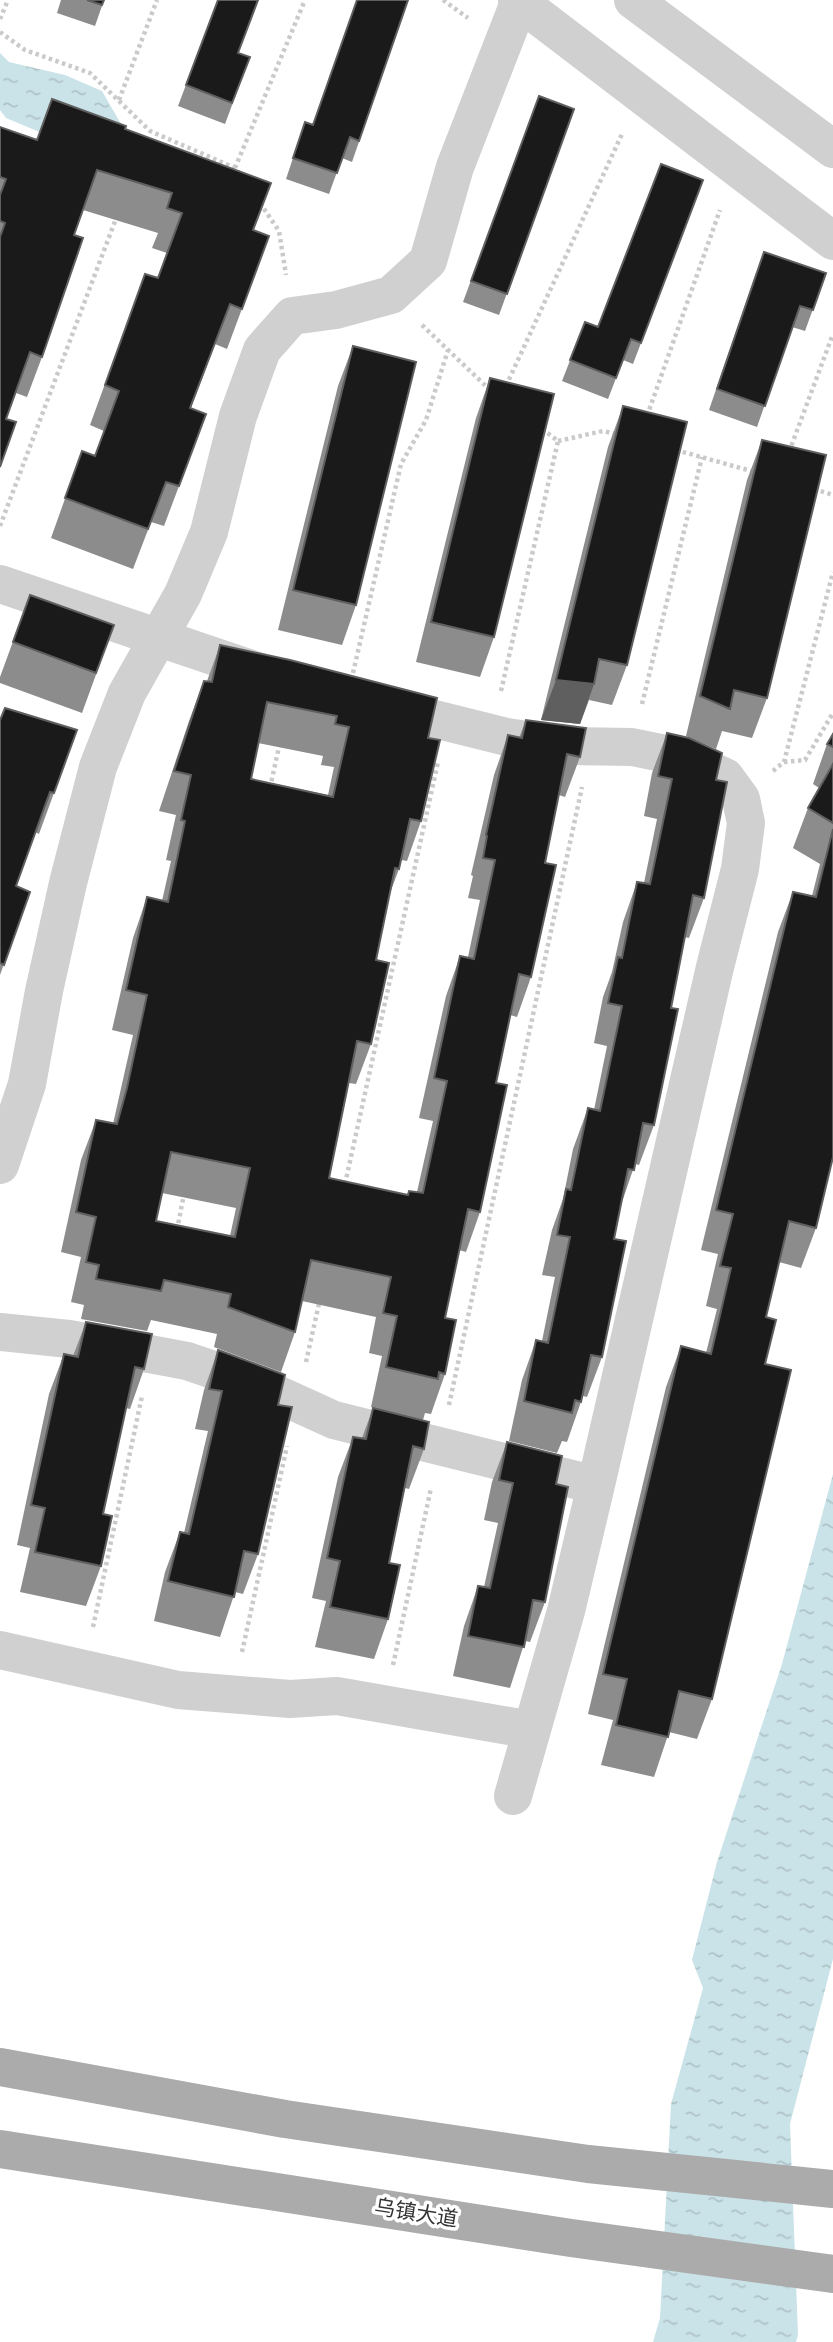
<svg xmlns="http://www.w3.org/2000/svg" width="833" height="2342" font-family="'Asap Condensed','Noto Sans SC',sans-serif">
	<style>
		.water { fill: url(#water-ripples) }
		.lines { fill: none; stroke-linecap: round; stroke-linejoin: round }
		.path { stroke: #cacaca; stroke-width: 4.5; stroke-dasharray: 3.5 3.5; stroke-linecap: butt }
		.minor { stroke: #d0d0d0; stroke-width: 38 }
		.tertiary { stroke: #d0d0d0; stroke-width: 38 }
		.primary { stroke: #ababab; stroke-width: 38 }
		.wall { fill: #8c8c8c; fill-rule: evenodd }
		.shaded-wall { fill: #5f5f5f }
		.building { fill: #1a1a1a; stroke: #5f5f5f; stroke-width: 2; fill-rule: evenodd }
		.labels { text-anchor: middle; stroke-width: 7; stroke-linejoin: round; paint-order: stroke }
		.street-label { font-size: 21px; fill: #333; stroke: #fff }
	</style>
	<defs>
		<pattern id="water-ripples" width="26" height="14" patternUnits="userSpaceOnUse" patternTransform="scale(1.75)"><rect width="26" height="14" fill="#cae3e8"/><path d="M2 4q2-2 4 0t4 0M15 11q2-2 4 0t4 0" fill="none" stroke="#aec3c7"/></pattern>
	</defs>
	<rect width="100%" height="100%" fill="#fff"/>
	<path class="water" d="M0,53L9,62L65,75L102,91L129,138L68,144L6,118L0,110Z
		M833,1474V1959L790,2124L798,2335L796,2342H653L660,2318L671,2104L703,1988L692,1960L717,1862L782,1664Z"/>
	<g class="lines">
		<path class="path" d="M443,0L468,18
			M0,19L8,0
			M0,32L25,50L90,73L150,131L235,168L239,173
			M119,100L157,0
			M235,168L305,0
			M260,203L279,231L286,275
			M422,325L489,389
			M506,386L622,134
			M647,416L720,210
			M558,441L603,431L616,434
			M676,450L755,472
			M789,452L833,334
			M814,489L833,495
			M0,526L117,216
			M353,673L401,464L426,420L448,350
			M501,691L558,441L541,428
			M642,704L702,457
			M784,762L805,760L833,713
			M773,771L784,762L833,572
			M270,788L280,742
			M345,1184L438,762
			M177,1230L184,1194
			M306,1362L320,1299
			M449,1405L582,787
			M93,1627L142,1396
			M242,1652L287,1446
			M393,1665L431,1488"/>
		<path class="minor" d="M0,584L263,673
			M382,706L507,737L568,746L632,747L681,757L725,777L741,799L746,823L740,869L715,967L596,1485L566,1611L513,1796
			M0,1165L27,1084L44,991L68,883L98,767L127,693L183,594L209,532L238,416L262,350L292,316L336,310L391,295L428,261L455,167L520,0
			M0,1332L69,1339L187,1361L257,1385L334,1420L596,1485
			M0,1650L178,1690L290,1699L337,1696L532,1730"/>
		<path class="tertiary" d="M517,0L833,241
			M633,0L833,149"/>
		<path class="primary" d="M0,2067L285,2119L588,2164L833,2189
			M0,2149L571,2238L833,2274"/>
	</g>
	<path class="wall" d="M61,0H104L95,26L57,13Z
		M218,0L238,53L250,57L225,124L178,106Z
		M408,0L352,162L342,158L329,194L286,179L305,122L313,125Z
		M539,96L574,109L499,315L463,302Z
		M0,127L37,140L125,129L253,230L269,236L227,349L215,344L191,408L206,414L164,526L151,522L133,569L51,538L82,451L95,456L104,431L90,425L145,274L158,278L167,253L152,248L158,233L83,210L74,235L42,357L27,397L16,393L6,419L0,467Z
		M703,180L633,364L623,360L608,399L562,381L585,322L598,327Z
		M756,273H826L805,331L792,327L757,427L709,410Z
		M353,346L356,605L342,645L278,630L338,386Z
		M490,378L494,637L480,677L416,662L476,418Z
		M623,406L627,665L612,705L589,700L580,724L541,720L608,447Z
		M762,440L767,698L752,738L722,731L716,749L686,736L747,480Z
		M30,595L114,625L82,713L0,683V677Z
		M220,645L428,738L421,821L407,861L401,860L399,869L390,893L376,960L371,1044L356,1084L349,1083L329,1178L408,1195L417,1192L433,1121L419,1118L446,996L460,956L468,957L480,900L468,898L473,876L471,875L494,775L508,735L519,738L526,720L580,757L565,797L559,795L545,863L531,977L517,1017L510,1015L496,1083L480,1212L466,1252L459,1250L445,1318V1374L431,1414L425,1413L423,1420L371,1407L382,1356L369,1353L376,1317L302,1301L295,1332L281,1372L214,1347L217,1334L151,1320L147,1331L81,1319L84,1305L71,1302L81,1257L61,1252L81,1160L96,1120L113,1124L133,1035L112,1030L133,938L147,897L162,901L171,861L166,860L176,815L159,811L189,721L204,681H207ZM258,743L323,756L321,765L334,767L328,795L251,779ZM162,1193L236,1208L230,1236L156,1221Z
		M0,720L77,730L39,834L35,832L16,886L30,892L0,975Z
		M667,733L716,780L704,898L689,938L684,937L671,1008L654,1125L639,1165L635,1164L621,1205L614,1239L602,1357L587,1397L583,1396L567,1442L562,1441L557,1453L509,1441L522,1380L536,1340L542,1341L555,1277L542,1275L552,1230L563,1199L573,1149L588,1108L594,1110L607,1046L594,1043L603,997L612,972L623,922L637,882L644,883L657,819L644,816L652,773Z
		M833,734V1157L816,1228L801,1268L779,1262L766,1317L765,1364L712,1699L697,1739L669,1732L654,1777L601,1765L613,1720L588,1714L666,1387L681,1346L706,1353L717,1309L706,1306L718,1254L701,1250L778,932L793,892L812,896L820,864L793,848L808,808L819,788L813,784L827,744Z
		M86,1322L144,1369L130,1409L126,1408L103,1514L101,1566L86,1606L20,1592L30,1548L17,1545L49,1394L64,1354L73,1356Z
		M218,1350L278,1405L258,1554L243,1594L235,1592L220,1637L154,1621L165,1572L180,1532L184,1533L208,1431L195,1429L204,1390Z
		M373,1408L424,1449L409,1489L405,1488L389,1563L388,1619L374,1659L315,1647L326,1601L312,1598L338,1477L353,1437L362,1438Z
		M507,1442L556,1484L545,1602L530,1642L525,1641L510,1688L453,1676L464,1626L478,1586L484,1587L498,1523L484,1520L492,1482Z"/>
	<path class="shaded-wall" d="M556,680L594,684L580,724L541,720Z"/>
	<path class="building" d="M87,0H104L102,5Z
		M218,0H258L238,53L250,57L232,103L186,85Z
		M357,0H408L359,141L350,137L337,173L293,158L305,122L313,125Z
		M539,96L574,109L507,294L471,281Z
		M52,99L126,126L125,129L271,183L253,230L269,236L242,309L230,304L190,408L206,414L179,486L166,482L148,529L65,498L82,451L95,456L119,391L105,385L145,274L158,278L182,213L167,208L172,193L97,170L74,235L83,238L42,357L30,352L6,419L16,422L0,467V237L5,223L0,221V195L6,179L0,177V127L37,140Z
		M661,164L703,180L641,343L631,339L616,378L570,360L585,322L598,327Z
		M764,252L826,273L813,310L800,306L765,406L717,389Z
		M353,346L416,362L356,605L293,590Z
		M490,378L554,394L494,637L431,622Z
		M623,406L687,422L627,665L599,659L594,684L556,680Z
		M762,440L826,455L767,698L734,690L730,709L700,696Z
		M30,595L114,625L96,673L13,642Z
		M220,645L290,660L437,698L428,738L440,740L421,821L410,819L399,869L395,868L376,960L389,963L371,1044L357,1041L329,1178L408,1195L409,1191L423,1193L447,1081L434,1078L460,956L474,959L495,860L483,858L487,836L486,835L508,735L522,738L526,720L586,728L580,757L567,754L545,863L556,865L531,977L519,974L496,1083L507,1085L480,1212L468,1209L445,1318L456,1320L445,1374L439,1372L438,1379L386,1367L397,1316L383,1313L391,1277L311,1260L295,1332L228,1307L231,1294L164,1280L161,1291L96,1279L99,1265L86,1262L96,1217L76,1212L96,1120L117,1124L127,1088L147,995L126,990L147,897L168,902L185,821L181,820L191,775L174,771L204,681L212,682ZM267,702L337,716L335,724L349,727L333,797L251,779ZM171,1152L250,1168L235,1237L156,1221Z
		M5,708L77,730L54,793L50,792L16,886L30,892L4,965L0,963V720Z
		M667,733L689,738L722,753L716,780L727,782L704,898L693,895L671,1008L678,1009L654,1125L643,1123L634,1170L628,1169L614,1239L626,1241L602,1357L591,1355L581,1402L575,1400L572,1413L524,1401L536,1340L548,1343L570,1237L557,1235L566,1189L571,1190L588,1108L600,1111L622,1006L608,1003L618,957L622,958L637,882L650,884L672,779L658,776Z
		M833,734V747L827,744Z
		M833,764V823L808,808Z
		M833,829V1157L816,1228L789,1221L766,1317L776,1320L765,1364L791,1370L712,1699L679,1691L668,1737L616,1725L627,1679L603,1674L681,1346L711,1354L731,1268L720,1266L733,1214L716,1210L793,892L816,897Z
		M86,1322L152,1334L144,1369L135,1367L103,1514L112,1516L101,1566L35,1552L45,1508L31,1505L64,1354L78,1357Z
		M218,1350L285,1375L278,1405L292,1407L258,1554L244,1551L234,1597L168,1581L180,1532L189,1534L222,1391L209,1389Z
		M373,1408L429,1422L424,1449L413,1446L389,1563L400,1565L388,1619L330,1607L340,1561L327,1558L353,1437L366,1439Z
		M507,1442L562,1456L556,1484L568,1487L545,1602L533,1600L524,1647L468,1636L478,1586L490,1588L513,1483L499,1480Z"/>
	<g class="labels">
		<g class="street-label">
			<text transform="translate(416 2213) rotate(9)" y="7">乌镇大道</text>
		</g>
	</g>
</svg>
